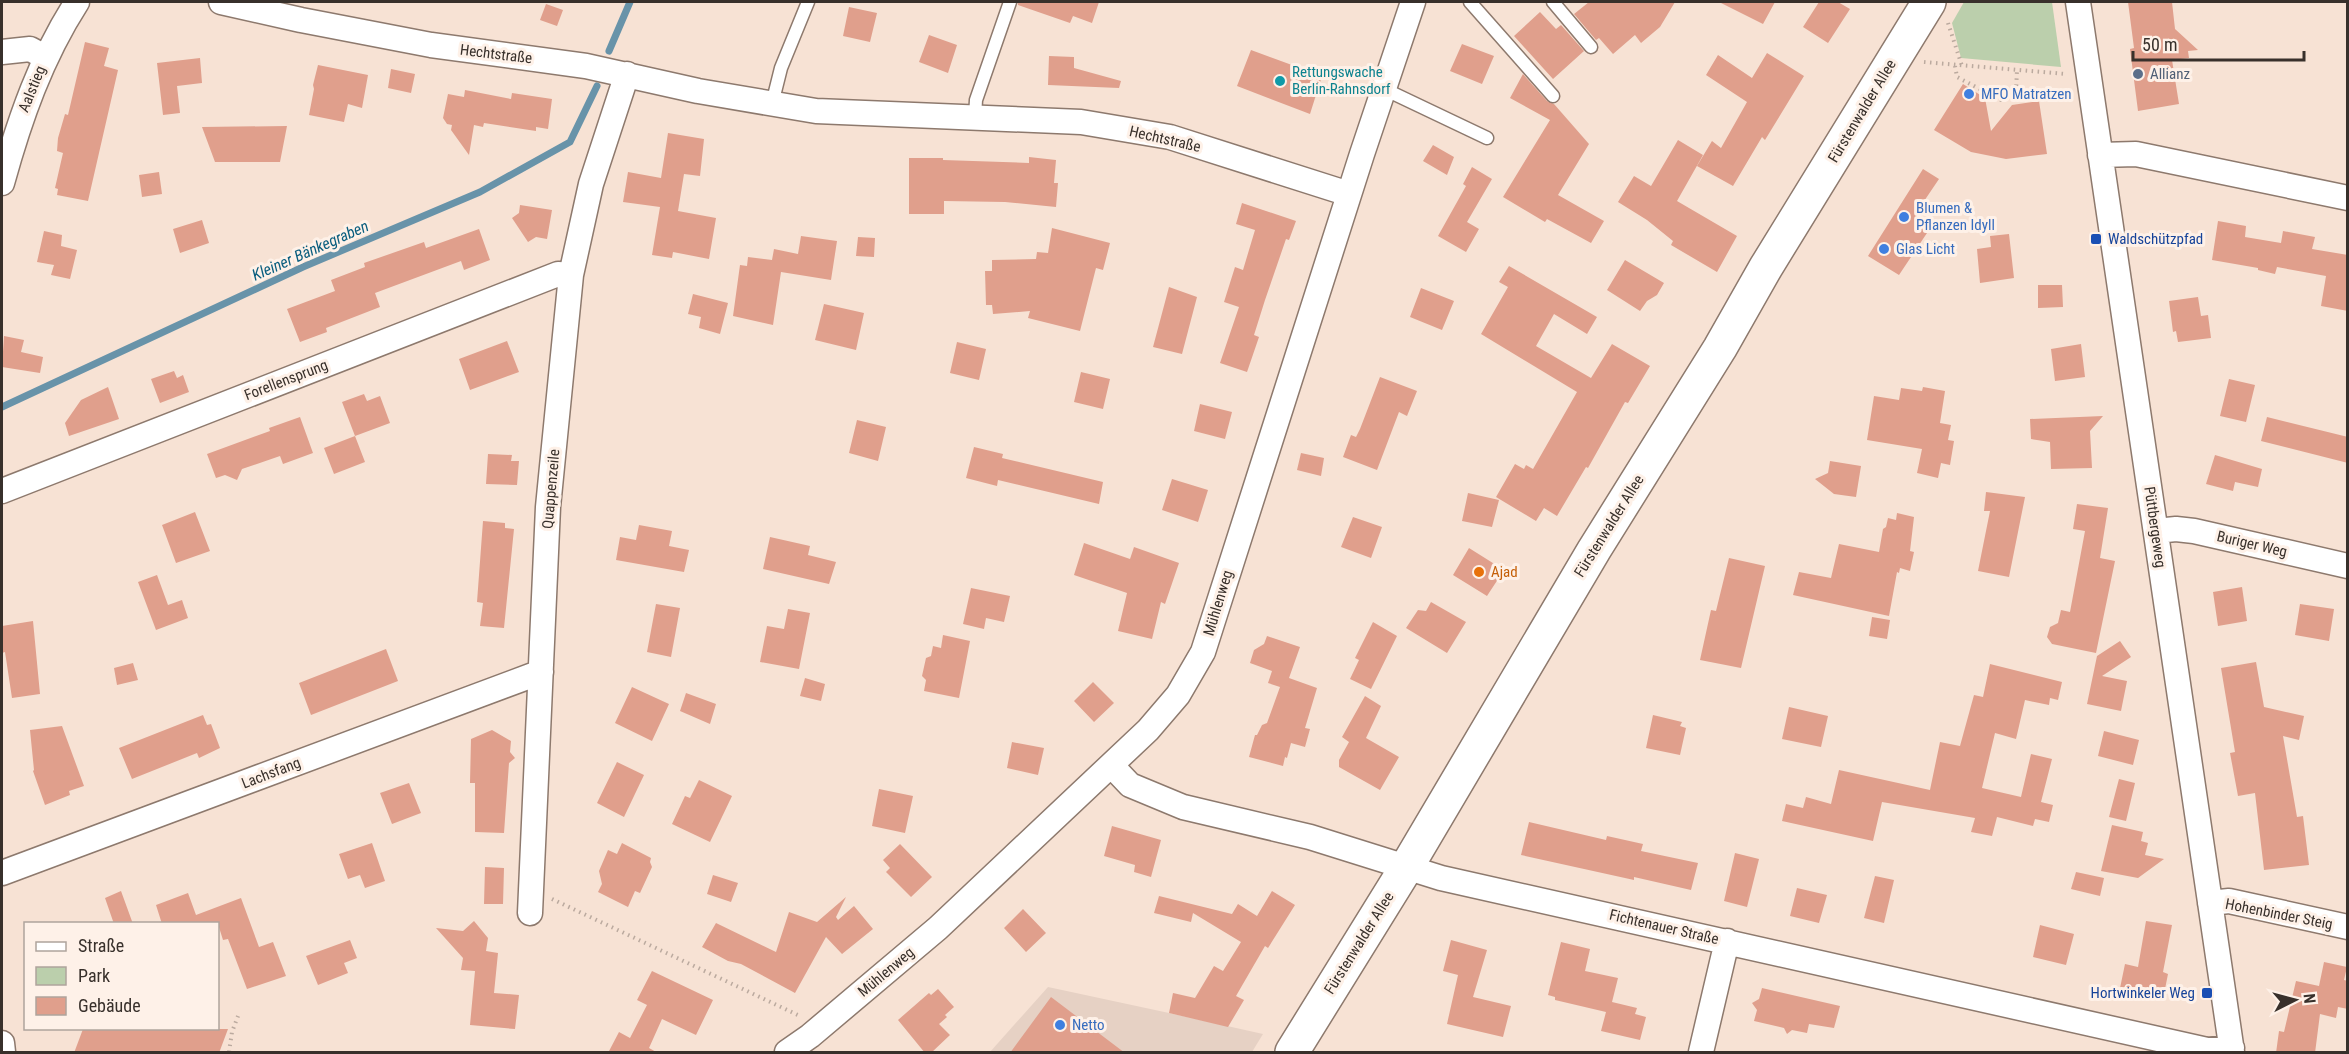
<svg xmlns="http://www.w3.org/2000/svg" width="2349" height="1054" font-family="'Roboto Condensed',sans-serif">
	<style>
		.commercial { fill: #e6d1c4 }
		.green { fill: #bbcfac }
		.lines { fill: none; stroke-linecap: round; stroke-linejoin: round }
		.stream { stroke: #6893a9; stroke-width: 7 }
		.building { fill: #e09f8c }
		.service-casing { stroke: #8d796d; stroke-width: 15 }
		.minor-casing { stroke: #8d796d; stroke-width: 27 }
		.secondary-casing { stroke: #8d796d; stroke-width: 36 }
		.path { stroke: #bbaa9f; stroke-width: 4; stroke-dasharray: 1.5 4.5; stroke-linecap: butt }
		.service { stroke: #fff; stroke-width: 12 }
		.minor { stroke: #fff; stroke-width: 24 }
		.secondary { stroke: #fff; stroke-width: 33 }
		.service-dot { fill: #5c6f8a; stroke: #fef1e8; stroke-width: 2 }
		.culture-dot { fill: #0f9aa8; stroke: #fef1e8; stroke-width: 2 }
		.shop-dot { fill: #3f7fe0; stroke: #fef1e8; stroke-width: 2 }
		.transit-dot { fill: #1a4fb4; stroke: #fef1e8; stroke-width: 2 }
		.food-dot { fill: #e8710a; stroke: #fef1e8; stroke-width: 2 }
		.labels { text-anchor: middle; stroke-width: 6; stroke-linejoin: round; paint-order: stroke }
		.street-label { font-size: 15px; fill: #38302b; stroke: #fef1e8 }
		.culture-label { font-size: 15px; fill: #0d838f; stroke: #fef1e8; text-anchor: start }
		.service-label { font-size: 15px; fill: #4e5e75; stroke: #fef1e8; text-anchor: start }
		.shop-label { font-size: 15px; fill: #366cbe; stroke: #fef1e8; text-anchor: start }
		.transit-label { font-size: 15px; fill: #164399; stroke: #fef1e8; text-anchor: start }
		.food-label { font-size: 15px; fill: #c56008; stroke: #fef1e8; text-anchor: start }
		.water-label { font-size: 16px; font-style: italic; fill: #095d7e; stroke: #fef1e8 }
	</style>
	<rect width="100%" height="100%" fill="#f7e2d4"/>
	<path class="commercial" d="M1048,987L1169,1013L1263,1034L1252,1052H990Z"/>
	<path class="green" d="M1964,2H2052L2061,67L1961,58L1952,23Z"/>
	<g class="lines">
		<path class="stream" d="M609,51L630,2
			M2,407L303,267L480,192L570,142L597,86"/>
	</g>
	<path class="building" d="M1018,2H1099L1092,23L1073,16L1070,23L1018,5Z
		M1589,2H1675L1660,27L1641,43L1635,35L1613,54L1599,38L1596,40L1574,14Z
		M1719,2H1775L1763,24Z
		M1819,2H1838L1850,9L1828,43L1803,27Z
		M2128,2H2172L2175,29L2198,50L2188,51L2189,58L2172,60L2179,104L2138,111L2130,49L2134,48Z
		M546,4L563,10L557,26L540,20Z
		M849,7L877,13L870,42L843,36Z
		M1540,12L1556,29L1561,25L1584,51L1553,79L1514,36Z
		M929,35L957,45L948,73L919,62Z
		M85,42L109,48L104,66L118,70L88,201L57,195L58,189L55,188L63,153L57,151L58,138L65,114L68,115Z
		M1462,44L1494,56L1482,84L1450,71Z
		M1251,50L1322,76L1310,114L1237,86Z
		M1767,53L1804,76L1765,140L1762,137L1733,186L1697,166L1712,141L1721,148L1747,102L1706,75L1718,55L1752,78Z
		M1049,56L1074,57V68L1121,81L1119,88L1048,85Z
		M200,58L202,83L177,86L180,113L163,115L157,63Z
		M318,65L368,75L362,108L348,104L344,122L309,115L314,89L313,85Z
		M391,69L415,74L411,93L388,88Z
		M1523,74L1547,101L1554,104L1589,144L1558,195L1604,221L1591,243L1547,219L1545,222L1503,197L1550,120L1510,98Z
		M1963,84L1985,98L1991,131L2012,105L2039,101L2047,154L2006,159L1971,152L1934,130Z
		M465,90L511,99L512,93L552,99L548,129L536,127V131L484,123L483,127L474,125L469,155L451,130L452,125L447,124L443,118L448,94L464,97Z
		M287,126L280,162H215L202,127Z
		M668,133L704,139L700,176L684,174L678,211L716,218L709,259L673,252L672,258L652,255L660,207L623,202L628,172L661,178Z
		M1678,140L1703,155L1677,201L1737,236L1717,272L1671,245L1673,241L1647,220L1618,202L1634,176L1651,186Z
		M1433,145L1454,157L1447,175L1423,161Z
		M1029,157L1056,160L1054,183H1058L1056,207L1005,202L944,201V214H909V158H943V160L1029,163Z
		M1472,167L1492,179L1467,222L1479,229L1466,252L1438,236L1466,186L1463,184Z
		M1923,169L1939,179L1916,213L1933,224L1899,275L1868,256Z
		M159,172L162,194L142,197L139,175Z
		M1242,203L1296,221L1289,240L1286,239L1265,300L1254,335L1259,337L1247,372L1220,363L1239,307L1224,302L1235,267L1243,270L1255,230L1236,224Z
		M520,205L552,210L547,239L536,237L528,242L512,218L519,213Z
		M202,220L209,243L180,253L173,229Z
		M2218,221L2246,226L2245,237L2281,243L2283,231L2315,237L2312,249L2348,255V311L2321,306L2326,276L2277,267L2275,274L2258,270V268L2212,260Z
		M1052,228L1110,243L1103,270L1096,268L1080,331L1028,318L1030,311L993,314L992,305H986L985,271H992V260L1036,259L1037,252L1048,253Z
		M479,229L490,260L464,270L461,261L375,293L380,307L326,328L327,332L300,342L287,309L335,291L331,280L365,267L364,263L424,242L426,248Z
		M44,231L62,235L61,246L77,250L70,279L51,275L54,265L37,262Z
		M2009,234L2014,278L1980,283L1977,249L1991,247L1990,236Z
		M801,236L837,241L831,280L781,272L773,325L733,316L740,265L747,266L748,257L772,260L774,249L798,254Z
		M858,237L875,238L874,257L856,256Z
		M1625,260L1664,283L1657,295L1647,301L1640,311L1607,290Z
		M1509,266L1597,317L1587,334L1554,314L1536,346L1591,378L1612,344L1650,366L1628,403L1625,402L1588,468L1586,467L1557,516L1544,508L1536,521L1496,497L1515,464L1524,469L1526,465L1533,469L1577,392L1481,334L1508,287L1499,282Z
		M2038,285H2062L2063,307L2038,308Z
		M1169,287L1197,297L1182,354L1153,347Z
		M1421,288L1454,301L1442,330L1410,317Z
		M693,294L728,303L720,334L699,328L701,317L688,314Z
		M2198,297L2201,316L2208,315L2211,338L2178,342L2176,331L2173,332L2169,301Z
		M824,304L864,313L856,350L815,340Z
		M4,336L24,340L21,352L43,357L40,373L2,367Z
		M507,341L519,372L470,390L459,359Z
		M957,342L986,349L979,380L950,373Z
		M2081,344L2085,377L2055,381L2051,349Z
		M174,371L177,378L183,375L189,392L160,403L151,379Z
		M1081,372L1110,379L1103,409L1074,402Z
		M1380,377L1417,391L1407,416L1399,412L1377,470L1343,457L1351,435L1356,437L1360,429Z
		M2229,379L2255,385L2246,422L2220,416Z
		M108,387L119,419L69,436L65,423L81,400Z
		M1923,387L1945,391L1940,423L1951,425L1948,440L1954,441L1950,465L1941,463L1938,478L1917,473L1922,449L1867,440L1874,396L1899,400L1901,388L1922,391Z
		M364,394L367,401L380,396L390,423L355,436L342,402Z
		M1200,404L1232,412L1225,439L1194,431Z
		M2103,416L2090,431L2092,468L2051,469L2050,442L2031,439L2030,419Z
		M300,417L313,453L283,464L280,456L242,469L237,480L225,475L216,478L207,454L270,431L269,428Z
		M2267,417L2348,437V463L2261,441Z
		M857,420L886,427L878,461L849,453Z
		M355,436L365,462L334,474L324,448Z
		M974,447L1003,454L1002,458L1103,482L1099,504L998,480L997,486L966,478Z
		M1301,453L1324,458L1321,476L1297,470Z
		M488,454L512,455L511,461H519L517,485L486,484Z
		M2215,455L2262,469L2258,487L2235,482L2233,491L2206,484Z
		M1830,461L1861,466L1856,497L1834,494L1815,479L1828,473Z
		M1172,479L1208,490L1198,522L1162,510Z
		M1986,492L2025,497L2009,577L1978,571L1990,511H1984Z
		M1468,493L1499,500L1492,527L1462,521Z
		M2077,504L2108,508L2100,558L2115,561L2096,653L2052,644L2047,637L2050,627L2058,623L2061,610L2070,612L2085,531L2073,529Z
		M195,512L210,551L176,563L162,525Z
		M1897,513L1914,517L1910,551L1914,552L1910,571L1900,568L1899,573L1897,572L1889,616L1793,595L1799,572L1831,578L1839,544L1879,552L1883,529L1886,527L1888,518L1896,520Z
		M1353,517L1382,527L1371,558L1341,547Z
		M483,521L505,523V528L514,529L504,628L480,626L483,603L477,602Z
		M639,525L672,531L669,546L689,550L684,572L616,560L620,537L636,540Z
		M770,537L810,546L808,555L836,562L829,584L763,569Z
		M1084,543L1130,559L1134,547L1179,563L1165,604L1161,602L1152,639L1118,631L1127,593L1074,575Z
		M1469,548L1504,570L1487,596L1453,575Z
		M1729,558L1765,566L1741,668L1700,660L1711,610L1716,611Z
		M157,575L168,605L182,600L188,618L156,630L138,582Z
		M2242,587L2247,621L2218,626L2213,592Z
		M971,588L1010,596L1004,622L986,618L984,629L963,624Z
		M1431,602L1466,622L1447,653L1406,628L1418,610L1426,611Z
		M656,604L680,608L671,657L647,652Z
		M2300,604L2334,609L2329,641L2295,635Z
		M788,609L810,613L799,669L760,662L767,626L784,629Z
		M1872,617L1890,620L1887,639L1869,636Z
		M33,621L40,694L12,698L5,652L2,653V626Z
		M1373,622L1397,636L1371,689L1350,679L1359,660L1355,658Z
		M943,635L970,641L959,698L924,691L926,680L922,676L926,658L931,656L933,646L941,648Z
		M1267,636L1300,647L1289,678L1317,688L1305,728L1310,729L1305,747L1291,743L1287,758L1285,757L1283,766L1249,757L1255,735H1257L1262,725L1267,723L1280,687L1268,683L1272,671L1250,663L1254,650L1264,644Z
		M2120,641L2131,657L2102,676L2127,681L2121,711L2087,704L2097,656Z
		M386,649L398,681L311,715L299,683Z
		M2256,662L2264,707L2304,716L2299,740L2283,736L2297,817L2303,816L2309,865L2264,870L2255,793L2238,796L2230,753L2235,752L2221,668Z
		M133,663L138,680L117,685L114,668Z
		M1990,664L2062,682L2058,700L2050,698L2049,705L2025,700L2016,739L1995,733L1982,788L2021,797L2031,754L2052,759L2041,802L2053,805L2049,822L2035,819L2033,826L1997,817L1992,836L1971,832L1975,818L1882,802L1873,841L1782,821L1786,804L1803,808L1806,797L1831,804L1839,770L1930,790L1940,742L1960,746L1974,695L1983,697Z
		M805,678L825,684L821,701L800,696Z
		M1093,682L1114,703L1094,722L1074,701Z
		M632,687L669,704L652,741L615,723Z
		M686,693L716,704L710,724L680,711Z
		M1365,696L1381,706L1366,738L1399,757L1380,790L1339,767V760L1349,742L1342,737Z
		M1789,707L1828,716L1821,747L1782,739Z
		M203,715L207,725L211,724L220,748L199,758L197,753L132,779L119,748Z
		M1653,715L1682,722L1680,726L1686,728L1680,755L1646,748Z
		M62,726L84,786L69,791L70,795L45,805L33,771L34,770L30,730Z
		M492,730L511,741L510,752L515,758L509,763L504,833L475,832V783H470L471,739Z
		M2104,731L2139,740L2133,765L2098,756Z
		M1012,742L1044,748L1038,775L1007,768Z
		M617,762L644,775L624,817L597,803Z
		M2119,779L2135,783L2126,821L2109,817Z
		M699,780L732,796L710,842L672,824L685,796L690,798Z
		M409,783L421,813L392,824L380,793Z
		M879,789L913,796L905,833L872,826Z
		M1529,822L1606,840L1607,836L1643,844L1641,851L1698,863L1691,890L1634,877V880L1521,855Z
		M2112,825L2143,832L2141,841L2148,843L2145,855L2164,859L2138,878L2101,871Z
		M1112,826L1161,840L1151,877L1134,872L1135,865L1104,856Z
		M372,843L385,881L365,888L360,875L348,879L339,854Z
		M622,843L651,858L650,862L652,867L640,893L635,891L628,907L598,892L602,884L599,871L608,850L617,854Z
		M900,844L932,877L911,897L886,872L890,868L883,860Z
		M1735,853L1759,859L1747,907L1724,901Z
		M485,867L504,868L503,904H484Z
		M2076,872L2104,878L2100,896L2071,889Z
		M713,875L738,883L731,902L707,894Z
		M1875,876L1894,880L1884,923L1864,918Z
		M1797,888L1827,895L1819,923L1790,916Z
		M121,891L133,924H114L105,898Z
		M1272,891L1295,905L1268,948L1265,946L1236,996L1244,1000L1228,1027L1169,1013L1173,993L1195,998L1214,966L1223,971L1241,942L1193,913L1191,922L1154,913L1159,896L1232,914L1238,904L1257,916Z
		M188,893L196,915L241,898L259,947L273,942L286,976L247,989L228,939L223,940L218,924H162L156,905Z
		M846,897L836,917L838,920L854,906L873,929L842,954L826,937L795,993L741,964L728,961L702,947L716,923L776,952L789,912L817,922Z
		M1023,909L1046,933L1026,952L1004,928Z
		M474,921L488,938L486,951L498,953L494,993L519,995L515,1029L470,1025L475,971L461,970L463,958L436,928L463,931Z
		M2146,921L2172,925L2163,972L2168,974L2164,994L2151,1000L2119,993L2125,964L2138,967Z
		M2040,925L2074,934L2066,965L2033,957Z
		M350,940L357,958L344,963L348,973L318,985L306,956Z
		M1451,940L1487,950L1473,997L1511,1006L1503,1037L1447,1024L1458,975L1443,971Z
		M1561,942L1590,949L1585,971L1618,978L1612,1002L1637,1008L1635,1014L1646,1017L1640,1040L1601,1031L1606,1012L1555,1000V997L1548,995Z
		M2324,962L2347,967L2344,980L2348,981V1009L2338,1007L2336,1018L2320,1014L2315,1053H2276L2279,1031L2284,1032L2296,981L2319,986Z
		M652,971L713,1000L696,1035L662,1019L649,1048L658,1053H608L619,1032L630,1038L647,1005L637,1000Z
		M1762,988L1840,1006L1834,1028L1809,1024L1807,1033L1792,1030L1787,1034L1784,1028L1754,1021L1757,1010L1752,1003L1759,999Z
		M938,989L954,1007L945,1015L947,1017L939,1024L950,1035L931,1053H925L898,1020L929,993L931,995Z
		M1051,997L1125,1053H1010Z
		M83,1029H228L219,1053H74Z"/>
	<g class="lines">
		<defs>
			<path id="service" d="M1470,2L1553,96
				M1553,2L1591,47
				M1384,89L1487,138
				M772,104L781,68L808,2
				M975,116L976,100L1010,2"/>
			<path id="minor" d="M221,2L301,20L431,45L586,66L698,91L816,111L1081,122L1170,137L1349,194
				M2078,2L2232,1052
				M2,52L30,49L45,57
				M2100,155L2136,154L2348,198
				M2,183C20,118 41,58 77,2
				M2,491L558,274L571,275
				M2156,531L2176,529L2194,531L2348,566
				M1111,765L1130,785L1183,807L1310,837L1441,878L2207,1050L2232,1048
				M2,873L541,672
				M2210,903L2229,901L2348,927
				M530,913L548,507L571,275L591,184L627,74
				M2,1043L3,1052
				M787,1052L810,1036L938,928L1148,730L1178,695L1203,652L1362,154L1413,2
				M1701,1052L1727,941"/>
			<path id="secondary" d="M1292,1052L1406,868L1594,550L1720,348L1766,267L1929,2"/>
		</defs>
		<use href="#service" class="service-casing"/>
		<use href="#minor" class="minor-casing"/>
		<use href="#secondary" class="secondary-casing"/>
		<path class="path" d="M1948,23L1962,66
			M1924,62L2066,74
			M1955,66L1957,77L2001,100L2016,92L2017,70
			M552,899L800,1016
			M229,1052L232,1032L238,1016"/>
		<use href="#service" class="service"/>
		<use href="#minor" class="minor"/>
		<use href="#secondary" class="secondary"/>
	</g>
	<circle class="service-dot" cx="2138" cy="74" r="6"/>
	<circle class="culture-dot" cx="1280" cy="81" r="6"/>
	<g class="shop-dot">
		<circle cx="1969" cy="94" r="6"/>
		<circle cx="1904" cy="217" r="6"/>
		<circle cx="1884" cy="249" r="6"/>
		<circle cx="1060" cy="1025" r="6"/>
	</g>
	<g class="transit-dot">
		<rect x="2090" y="233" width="12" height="12" rx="3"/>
		<rect x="2201" y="987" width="12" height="12" rx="3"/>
	</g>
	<circle class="food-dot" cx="1479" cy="572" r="6"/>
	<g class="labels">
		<g class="street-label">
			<text transform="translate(496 54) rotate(7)" y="5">Hechtstraße</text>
			<text transform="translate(32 89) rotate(-68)" y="5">Aalstieg</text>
			<text transform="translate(1862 111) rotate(-59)" y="5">Fürstenwalder Allee</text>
			<text transform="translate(1165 139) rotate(13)" y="5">Hechtstraße</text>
			<text transform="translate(286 380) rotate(-21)" y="5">Forellensprung</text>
			<text transform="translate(551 489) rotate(-85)" y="5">Quappenzeile</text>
			<text transform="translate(1609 526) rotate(-58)" y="5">Fürstenwalder Allee</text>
			<text transform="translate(2155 527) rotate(82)" y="5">Püttbergeweg</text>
			<text transform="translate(2252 544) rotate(13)" y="5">Buriger Weg</text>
			<text transform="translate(1218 603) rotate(-73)" y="5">Mühlenweg</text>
			<text transform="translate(271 773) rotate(-21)" y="5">Lachsfang</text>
			<text transform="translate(2279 914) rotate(11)" y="5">Hohenbinder Steig</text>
			<text transform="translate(1664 927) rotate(13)" y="5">Fichtenauer Straße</text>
			<text transform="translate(1359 943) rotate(-58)" y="5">Fürstenwalder Allee</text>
			<text transform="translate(886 972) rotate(-40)" y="5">Mühlenweg</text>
		</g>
		<g class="culture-label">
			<text x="1292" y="77">Rettungswache<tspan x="1292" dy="17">Berlin-Rahnsdorf</tspan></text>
		</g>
		<g class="service-label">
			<text x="2150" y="79">Allianz</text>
		</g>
		<g class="shop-label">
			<text x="1981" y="99">MFO Matratzen</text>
			<text x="1916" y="213">Blumen &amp;<tspan x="1916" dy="17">Pflanzen Idyll</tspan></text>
			<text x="1896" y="254">Glas Licht</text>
			<text x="1072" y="1030">Netto</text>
		</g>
		<g class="transit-label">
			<text x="2108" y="244">Waldschützpfad</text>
			<text x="2195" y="998" text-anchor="end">Hortwinkeler Weg</text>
		</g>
		<g class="food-label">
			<text x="1491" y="577">Ajad</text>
		</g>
		<g class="water-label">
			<text transform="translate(310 250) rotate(-24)" y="6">Kleiner Bänkegraben</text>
		</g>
	</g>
	<rect width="2349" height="1054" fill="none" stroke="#38302b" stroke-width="6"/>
	<rect x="24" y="922" width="195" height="108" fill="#fef1e8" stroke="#afa49c" stroke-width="1.5"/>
	<rect x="36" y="942" width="30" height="9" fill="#ffffff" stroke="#afa49c" stroke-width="1.5"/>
	<text x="78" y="952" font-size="18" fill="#38302b">Straße</text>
	<rect x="36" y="967" width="30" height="18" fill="#bbcfac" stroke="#afa49c" stroke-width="1.5"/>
	<text x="78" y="982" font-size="18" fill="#38302b">Park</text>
	<rect x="36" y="997" width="30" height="18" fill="#e09f8c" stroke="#afa49c" stroke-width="1.5"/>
	<text x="78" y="1012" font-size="18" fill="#38302b">Gebäude</text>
	<g transform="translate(2295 1000) rotate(84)" stroke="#fef1e8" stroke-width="4.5" paint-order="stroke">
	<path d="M0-4.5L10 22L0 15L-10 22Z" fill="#38302b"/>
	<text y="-9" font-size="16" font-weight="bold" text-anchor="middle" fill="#38302b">N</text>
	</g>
	<path d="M2133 51v9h171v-9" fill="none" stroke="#38302b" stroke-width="3"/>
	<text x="2142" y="51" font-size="18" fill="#38302b" stroke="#fef1e8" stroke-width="4.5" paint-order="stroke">50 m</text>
</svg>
